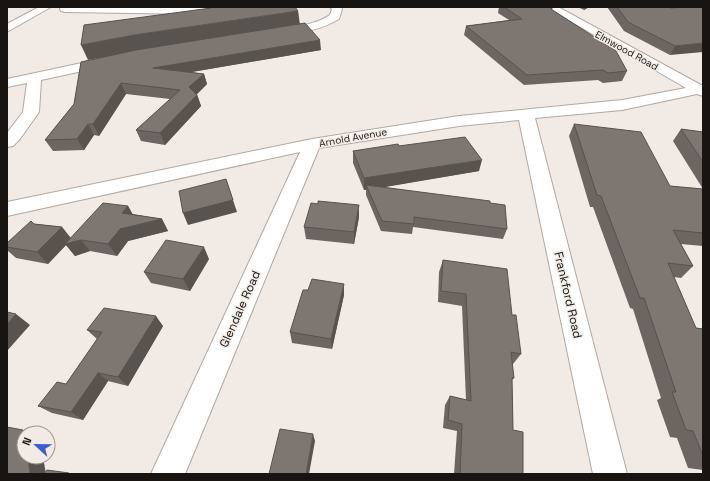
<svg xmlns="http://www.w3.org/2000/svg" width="710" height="481" font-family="'Space Grotesk',sans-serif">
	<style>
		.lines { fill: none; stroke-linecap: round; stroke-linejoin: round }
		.minor-casing { stroke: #b1a9a4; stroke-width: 2 }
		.minor { fill: #fff; fill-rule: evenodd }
		.wall { fill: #6c6561; fill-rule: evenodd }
		.shaded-wall { fill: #58534f }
		.building { fill: #7d7671; stroke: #58534f }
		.labels { text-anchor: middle; stroke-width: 3; stroke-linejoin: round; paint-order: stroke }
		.far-street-label { font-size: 10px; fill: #171412; stroke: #f2eae4 }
		.street-label { font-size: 12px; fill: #171412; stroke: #f2eae4 }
	</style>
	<rect width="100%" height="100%" fill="#f2eae4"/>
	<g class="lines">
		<defs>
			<path id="minor" d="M39,7H51L7,32V24Z
				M61,7L195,8L210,7L197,14L65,12L61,11L60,9Z
				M330,7H341L342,9L339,19C321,30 300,33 280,36L276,35L274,33L276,31C295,26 313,26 330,15L332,9Z
				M546,7H558L701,85H703V96L697,94L622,110L535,118L627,474H593L519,120L459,126L319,148L185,474H151L300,152L7,216V202L312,139L459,116L622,100L686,88Z
				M110,57L115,58L116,61L115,64L41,80L39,112L20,139L13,146L7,147V133L23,112L27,83L7,87V79Z"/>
		</defs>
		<use href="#minor" class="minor-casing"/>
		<use href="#minor" class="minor"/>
	</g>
	<path class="wall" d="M499,7H553L552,10L627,71L622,81L603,83L598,80L524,85L464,35L466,26L509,20L498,13Z
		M578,7H589L584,10Z
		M607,7H669L671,8L703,7L670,55L624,31Z
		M298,11L299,24L321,50L191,72L204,74L207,84L197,94L201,106L165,145L141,141L136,130L170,99L126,94L99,136L94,135L84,150L53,151L45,140L74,104L81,62ZM202,40L113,55L140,50Z
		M574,124L670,186L703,189V246L681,244L693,266L681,278L674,277L696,328L703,329V470L688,468L677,438L670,437L657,400L661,398L633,309L630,308L593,207H590L569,136Z
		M681,129L703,132V189L673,141Z
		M399,146L479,171L383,187L490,203L507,229L503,239L413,227L412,234L381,231L366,195V190H364L353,163V151Z
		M318,204L359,217L354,244L306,239L304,227Z
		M128,206L132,214L162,219L168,231L128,241L117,256L90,251L75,256L66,245L48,264L16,258L7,250V243L34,224L62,227L71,238Z
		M209,259L190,291L151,283L144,272Z
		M443,260L512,315L521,354L513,364L512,363L514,378L512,380L513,430L523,474H454L457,431L443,428L445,405L450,396L466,400L462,306L438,302L439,272Z
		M308,290L344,295L332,349L292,343L290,332Z
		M163,326L128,386L108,381L83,420L52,413L38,406L66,384L97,339L87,330Z"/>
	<path class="shaded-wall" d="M585,7H589L584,10Z
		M298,11L300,25L140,50L88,60L81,45L134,35Z
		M320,40L321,50L157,78L153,68Z
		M703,43V52L670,55L675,46Z
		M204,74L207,84L193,98L189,87Z
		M121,83L126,94L99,136L93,124Z
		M197,95L201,106L165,145L160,133Z
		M88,124L94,135L84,150L77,139Z
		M482,160L479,171L368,190L366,185V190H364V178Z
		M226,179L237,212L188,225L183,213Z
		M359,205V217L354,244V232Z
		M128,206L135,218L122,213Z
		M162,219L168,231L128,241L117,256L108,244L120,229Z
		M62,227L71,239L81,240L90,251L75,256L66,245L48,264L37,252Z
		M204,247L209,259L190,291L183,279Z
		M344,284V295L332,349L331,339Z
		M16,314L30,325L7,351V324Z
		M156,316L163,326L128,386L118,377Z
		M98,373L108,381L83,420L71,412Z
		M23,430L29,433H24Z
		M313,434L315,441L309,474H306Z
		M28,457H43L46,474H30Z"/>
	<path class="building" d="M211,7H295L298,11L134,35L81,45L84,25L211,8Z
		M504,7H552L551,9L616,51L627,71L608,73L603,70L527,75L466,26L522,19Z
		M617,7H669L671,8L686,7H703V43L675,46L628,22Z
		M305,23L320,40L153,68L204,74L189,87L197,95L160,133L136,130L180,90L121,83L93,124H88L77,139L45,140L74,104L81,62L136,50Z
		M574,124L641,132L670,186L703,189V233L673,230L693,266L668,263L696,328L703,329V456L693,431L686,430L672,392H676L644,298H640L601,196L597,195Z
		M681,129L703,132V162Z
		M465,137L482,160L364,178L353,151L398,144L399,146Z
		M226,179L233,200L183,213L179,191Z
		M366,185L490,201V203L505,205L507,229L414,217V224L382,221Z
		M318,201L359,205L354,232L304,227L311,203L318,204Z
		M103,203L128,206L122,213L162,219L120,229L108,244L81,240L65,244Z
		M31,221L34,224L62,227L37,252L7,247V243Z
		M166,240L204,247L183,279L144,272Z
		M443,260L507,269L512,315H516L521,354L511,352L514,378H512L513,430L523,432V474H460L462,424L448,420L450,396L471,401L466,294L441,291Z
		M312,279L344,284L331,339L290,332L303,290H308Z
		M104,308L156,316L118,377L98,373L71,412L38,406L57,382L66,384L102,332L87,330Z
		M7,312L16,314L7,324Z
		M7,427L23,430L24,435V457H28L30,474H7Z
		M280,429L313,434L306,474H269Z
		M47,470L69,473V474H44Z"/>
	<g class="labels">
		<g class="far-street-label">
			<text transform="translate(627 50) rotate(29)" y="4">Elmwood Road</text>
			<text transform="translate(353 137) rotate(-10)" y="4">Arnold Avenue</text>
		</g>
		<g class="street-label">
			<text transform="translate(568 295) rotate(77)" y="4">Frankford Road</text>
			<text transform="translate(240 309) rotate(-66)" y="4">Glendale Road</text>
		</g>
	</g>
	<rect width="710" height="481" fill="none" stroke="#171412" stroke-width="16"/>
	<g transform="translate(36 445) rotate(292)"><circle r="19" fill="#f2eae4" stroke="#9a9490"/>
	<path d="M0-3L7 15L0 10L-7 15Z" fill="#3d5cce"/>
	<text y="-6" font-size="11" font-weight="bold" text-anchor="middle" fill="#171412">N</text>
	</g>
</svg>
